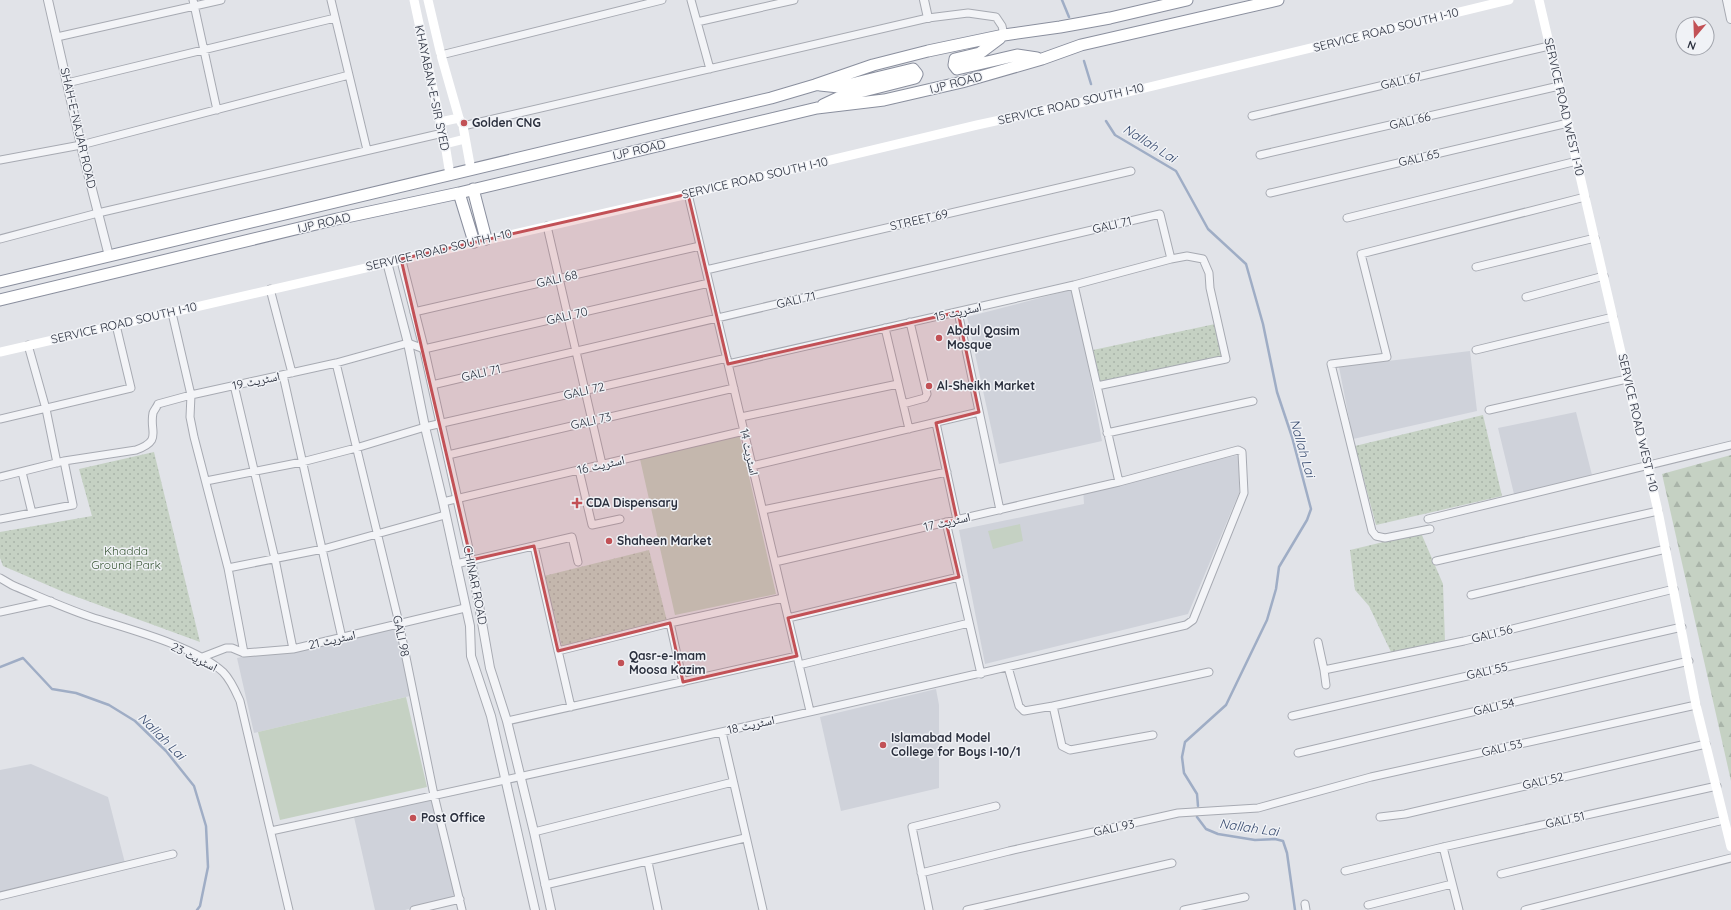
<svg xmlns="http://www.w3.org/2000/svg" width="1731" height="910" font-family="Quicksand,'Noto Naskh Arabic',sans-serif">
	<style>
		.built { fill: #cfd2da }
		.green { fill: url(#green-dots) }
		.forest { fill: url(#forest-firs) }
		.pitch { fill: #c5d1c3 }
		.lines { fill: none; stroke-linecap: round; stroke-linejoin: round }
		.stream { stroke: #9fadc5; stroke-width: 2.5 }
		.minor-casing { stroke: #a7aab2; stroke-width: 9 }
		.tertiary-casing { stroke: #a7aab2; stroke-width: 10 }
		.trunk-casing { stroke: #8a8f9e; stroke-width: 13 }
		.minor { stroke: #f3f4f7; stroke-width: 7 }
		.tertiary { stroke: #f3f4f7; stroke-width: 8 }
		.secondary { stroke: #fff; stroke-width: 9 }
		.trunk { stroke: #fff; stroke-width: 11 }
		.marked { fill: #c25156; fill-opacity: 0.2; stroke: #c25156; stroke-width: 3; stroke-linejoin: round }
		.poi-dot { fill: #c25156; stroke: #f0f2f6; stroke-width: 1.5 }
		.labels { text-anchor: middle; stroke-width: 3; stroke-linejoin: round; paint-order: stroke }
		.street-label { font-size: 12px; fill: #2b303e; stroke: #f0f2f6 }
		.poi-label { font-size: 12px; font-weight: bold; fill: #2b303e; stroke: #f0f2f6; text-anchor: start }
		.park-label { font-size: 12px; fill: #3c5939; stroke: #f0f2f6 }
		.water-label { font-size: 13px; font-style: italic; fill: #384b6f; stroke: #f0f2f6 }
	</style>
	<defs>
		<pattern id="green-dots" width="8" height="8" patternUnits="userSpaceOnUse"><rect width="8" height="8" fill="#c5d1c3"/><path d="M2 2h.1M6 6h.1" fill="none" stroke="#a9b4a9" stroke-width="1.8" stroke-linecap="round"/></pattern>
		<pattern id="forest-firs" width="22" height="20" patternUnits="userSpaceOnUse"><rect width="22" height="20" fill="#c5d1c3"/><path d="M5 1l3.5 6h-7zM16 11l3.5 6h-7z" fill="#a9b4a9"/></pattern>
	</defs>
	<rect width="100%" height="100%" fill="#e1e3e8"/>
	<path class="built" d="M1074,289L1102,441L999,464L967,317Z
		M1470,351L1477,411L1353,439L1339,367Z
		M1576,412L1592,475L1514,494L1498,428Z
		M1239,455V493L1188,614L985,664L959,530L1084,504L1083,488Z
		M395,623L410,696L254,733L237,658Z
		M936,689L939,705V788L841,811L820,717Z
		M31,764L108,797L125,863L0,893V770Z
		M432,799L457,897L405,910H375L354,817Z"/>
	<path class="green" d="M1215,324L1223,356L1100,382L1093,350Z
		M1483,415L1502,496L1376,525L1355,446Z
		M154,452L200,642L66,593L3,566L0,558V532L92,516L79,469Z
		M1421,533L1443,584L1445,642L1391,652L1369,606L1355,590L1350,550Z
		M649,550L667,621L562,646L544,576Z"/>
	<path class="forest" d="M1731,455V781L1662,474Z"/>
	<path class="pitch" d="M739,433L776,594L675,615L640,459Z
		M1020,524L1023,541L993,549L988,531Z
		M406,697L427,787L280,820L258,732Z"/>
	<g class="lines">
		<path class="stream" d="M1062,0L1069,17
			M1084,61L1091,84
			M1106,121L1115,135L1176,171L1208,229L1246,264L1263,324L1277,392L1292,437L1311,509L1307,520L1279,567L1276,589L1267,620L1226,705L1185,742L1182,757L1184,773L1197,794L1198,806
			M0,667L23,658L52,689L76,693L109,705L135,721L166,751L194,786L206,826L208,867L200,906L197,910
			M1197,817L1206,829L1218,834L1255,840L1275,839L1283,841L1287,853L1295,910"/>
		<defs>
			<path id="minor" d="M193,0L217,110
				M331,0L367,150
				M691,0L710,69
				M697,22L794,0
				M57,37L221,0
				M441,55L662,0
				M67,83L335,18
				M1252,116L1549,46
				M463,126L928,18L968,13L996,17L1002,26L1004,35
				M1260,155L1559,86
				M0,160L81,145L349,75
				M1270,193L1568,123
				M688,194L810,711
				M1347,218L1577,161
				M547,226L602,464
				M0,239L98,213L443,133
				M1476,267L1595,238
				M706,270L1131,171
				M1074,285L1119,482
				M270,289L292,373
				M1526,297L1604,276
				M414,312L700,246
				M958,312L1000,510
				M172,313L191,395L190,417L194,437L228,568L244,653
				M885,328L909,429
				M28,345L46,409L57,463
				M1476,350L1613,317
				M336,363L399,623L434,795L462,910
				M728,364L1074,285L1171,259L1187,256L1203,259L1209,273L1210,288L1226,359L1097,386
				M283,375L342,638
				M234,385L275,559L293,649
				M432,385L1160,214L1171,259
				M903,404L925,398L927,394L910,322
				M1489,410L1627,379
				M741,417L898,384
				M0,419L131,388L116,325
				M936,423L957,520
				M1107,433L1253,401
				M448,455L734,388
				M752,466L979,412
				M579,470L592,525L620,519
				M22,472L32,513
				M0,477L64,461L136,450C163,440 149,432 153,413C154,410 157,407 158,404L191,395L336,363L408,343L424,349L709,283
				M206,481L302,462L356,448L425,427L727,358
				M443,502L744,431
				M763,510L947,472
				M0,519L73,505L64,461
				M1428,519L1731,445
				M946,522L981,674
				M1430,529L1385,538L1376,536L1372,531L1331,364L1387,357L1361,254L1585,197
				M534,546L571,707
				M1436,561L1658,511
				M456,564L572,537L578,562
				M228,568L323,549L445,515
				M0,578L12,585C38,596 64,608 91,617C128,629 195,646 223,672C231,680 236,692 240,701L289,910
				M1471,595L1666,549
				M0,612L51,601
				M788,618L959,577
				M670,623L683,682
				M1318,642L1324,670
				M558,651L670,623L783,598
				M200,658L226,648H232L244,653L293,649L465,608
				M799,665L969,623
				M1008,667L1019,706L1024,711L1053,706L1209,672
				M1326,685L1324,670L1464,641L1674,589
				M1053,706L1062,746L1070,750L1153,735
				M1292,716L1682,627
				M507,721L797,656
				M722,732L763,910
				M1298,753L1689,661
				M1380,817L1405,814L1706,744
				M271,831C576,765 882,697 1186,625L1193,620L1244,493L1242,452L1238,450L1119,482L775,562
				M534,832L733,782
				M1443,847L1459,910
				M648,862L658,910
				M1345,871L1443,847L1717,786
				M921,873L1009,851L1178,813L1258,808L1371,777L1696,705
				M1501,874L1724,820
				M545,885L745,838
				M0,896L173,854
				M1305,904L1306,910
				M1368,905L1452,884
				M414,910L460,899
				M929,910L912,827L996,806
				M967,910L1172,863
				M1184,910L1245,897
				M1525,910L1731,858"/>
			<path id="tertiary" d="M48,0L84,158L109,256
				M924,0L928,18
				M1727,0L1731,19
				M401,259L424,349L471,560L490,668L507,721L534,832L551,910
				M387,262L408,343L425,427L443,502L470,626L471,656L491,716L535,910"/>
			<path id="trunk" d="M1000,38L980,53L955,59L954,65L957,69L1017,55L1037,58
				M820,85L839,87L913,69L917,74L915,78L840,97L823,105
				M473,189L486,239
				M459,193L474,242
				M0,282L771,98L815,85L873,65L928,51L1004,35L1060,27L1110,18L1187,0
				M0,300L337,219L459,193L817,108L884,100L962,82L1042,59L1081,45L1278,0"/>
		</defs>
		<use href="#minor" class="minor-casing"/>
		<use href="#tertiary" class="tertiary-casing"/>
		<use href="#trunk" class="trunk-casing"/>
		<use href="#minor" class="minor"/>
		<use href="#tertiary" class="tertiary"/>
		<path class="secondary" d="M414,0L445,144L450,175
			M428,0L441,55L459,118L463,126L471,170
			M1539,0L1658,511L1696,705L1731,847
			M440,122L459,118
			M445,144L465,139
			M0,352L688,194L977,125L1116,95L1509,0"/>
		<use href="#trunk" class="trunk"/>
	</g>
	<path class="marked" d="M688,194L728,364L958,312L979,412L936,423L957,520L946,522L959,577L788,618L797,656L683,682L670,623L558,651L534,546L471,560L401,259Z"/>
	<g class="poi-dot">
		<circle cx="464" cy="123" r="4"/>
		<circle cx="939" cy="338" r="4"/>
		<circle cx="929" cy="386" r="4"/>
		<path d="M575 497h4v4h4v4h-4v4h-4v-4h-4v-4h4z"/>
		<circle cx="609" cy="541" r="4"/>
		<circle cx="621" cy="663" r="4"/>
		<circle cx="883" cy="745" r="4"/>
		<circle cx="413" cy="818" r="4"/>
	</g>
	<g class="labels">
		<g class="street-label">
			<text transform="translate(1386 30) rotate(-14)" y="4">SERVICE ROAD SOUTH I-10</text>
			<text transform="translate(1401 81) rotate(-13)" y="4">GALI 67</text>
			<text transform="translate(956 83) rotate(-15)" y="4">IJP ROAD</text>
			<text transform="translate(432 88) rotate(78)" y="4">KHAYABAN-E-SIR SYED</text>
			<text transform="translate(1071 104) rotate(-13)" y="4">SERVICE ROAD SOUTH I-10</text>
			<text transform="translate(1564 107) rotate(77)" y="4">SERVICE ROAD WEST I-10</text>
			<text transform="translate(1410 121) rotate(-13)" y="4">GALI 66</text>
			<text transform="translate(78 128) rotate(77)" y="4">SHAH-E-NAJAR ROAD</text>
			<text transform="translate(639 150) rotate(-13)" y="4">IJP ROAD</text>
			<text transform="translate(1419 158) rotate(-13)" y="4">GALI 65</text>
			<text transform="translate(755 178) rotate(-13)" y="4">SERVICE ROAD SOUTH I-10</text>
			<text transform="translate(919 220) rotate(-13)" y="4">STREET 69</text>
			<text transform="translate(324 223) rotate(-13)" y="4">IJP ROAD</text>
			<text transform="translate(1112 225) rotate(-13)" y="4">GALI 71</text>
			<text transform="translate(439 250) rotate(-13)" y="4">SERVICE ROAD SOUTH I-10</text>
			<text transform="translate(557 279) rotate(-13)" y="4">GALI 68</text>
			<text transform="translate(796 300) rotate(-13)" y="4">GALI 71</text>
			<text transform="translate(958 312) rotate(-13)" y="4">اسٹریٹ 15</text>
			<text transform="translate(567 316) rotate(-13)" y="4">GALI 70</text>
			<text transform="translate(124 323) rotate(-13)" y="4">SERVICE ROAD SOUTH I-10</text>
			<text transform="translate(481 373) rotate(-13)" y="4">GALI 71</text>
			<text transform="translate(256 381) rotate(-12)" y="4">اسٹریٹ 19</text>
			<text transform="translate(584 391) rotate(-13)" y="4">GALI 72</text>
			<text transform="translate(591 421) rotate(-13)" y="4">GALI 73</text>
			<text transform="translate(1638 423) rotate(77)" y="4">SERVICE ROAD WEST I-10</text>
			<text transform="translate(749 452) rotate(77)" y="4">اسٹریٹ 14</text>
			<text transform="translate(601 465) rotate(-13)" y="4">اسٹریٹ 16</text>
			<text transform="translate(947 522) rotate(-13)" y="4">اسٹریٹ 17</text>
			<text transform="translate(475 585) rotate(79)" y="4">CHINAR ROAD</text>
			<text transform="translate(1492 634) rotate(-14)" y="4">GALI 56</text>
			<text transform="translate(401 636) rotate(78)" y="4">GALI 98</text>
			<text transform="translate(332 640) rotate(-13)" y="4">اسٹریٹ 21</text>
			<text transform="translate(194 657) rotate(27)" y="4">اسٹریٹ 23</text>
			<text transform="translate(1487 671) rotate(-13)" y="4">GALI 55</text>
			<text transform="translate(1494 707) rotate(-13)" y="4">GALI 54</text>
			<text transform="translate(751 725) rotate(-13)" y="4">اسٹریٹ 18</text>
			<text transform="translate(1502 748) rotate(-13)" y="4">GALI 53</text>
			<text transform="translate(1543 781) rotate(-13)" y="4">GALI 52</text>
			<text transform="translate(1565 820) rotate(-13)" y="4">GALI 51</text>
			<text transform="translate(1114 828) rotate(-12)" y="4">GALI 93</text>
		</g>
		<g class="poi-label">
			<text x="472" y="127">Golden CNG</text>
			<text x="947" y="335">Abdul Qasim<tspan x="947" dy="14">Mosque</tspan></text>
			<text x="937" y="390">Al-Sheikh Market</text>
			<text x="586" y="507">CDA Dispensary</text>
			<text x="617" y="545">Shaheen Market</text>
			<text x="629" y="660">Qasr-e-Imam<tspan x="629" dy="14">Moosa Kazim</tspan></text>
			<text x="891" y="742">Islamabad Model<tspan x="891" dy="14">College for Boys I-10/1</tspan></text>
			<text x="421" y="822">Post Office</text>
		</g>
		<g class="park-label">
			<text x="126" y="555">Khadda<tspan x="126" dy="14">Ground Park</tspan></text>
		</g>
		<g class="water-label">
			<text transform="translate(1150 143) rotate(32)" y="5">Nallah Lai</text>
			<text transform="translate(1303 448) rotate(74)" y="5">Nallah Lai</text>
			<text transform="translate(162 736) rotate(45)" y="5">Nallah Lai</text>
			<text transform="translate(1249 827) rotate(8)" y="5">Nallah Lai</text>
		</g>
	</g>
	<g transform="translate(1695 36) rotate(199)"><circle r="19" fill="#f0f2f6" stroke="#a1a4ac"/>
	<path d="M0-3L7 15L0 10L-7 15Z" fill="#c25156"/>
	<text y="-6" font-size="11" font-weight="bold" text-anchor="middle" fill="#2b303e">N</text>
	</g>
</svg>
